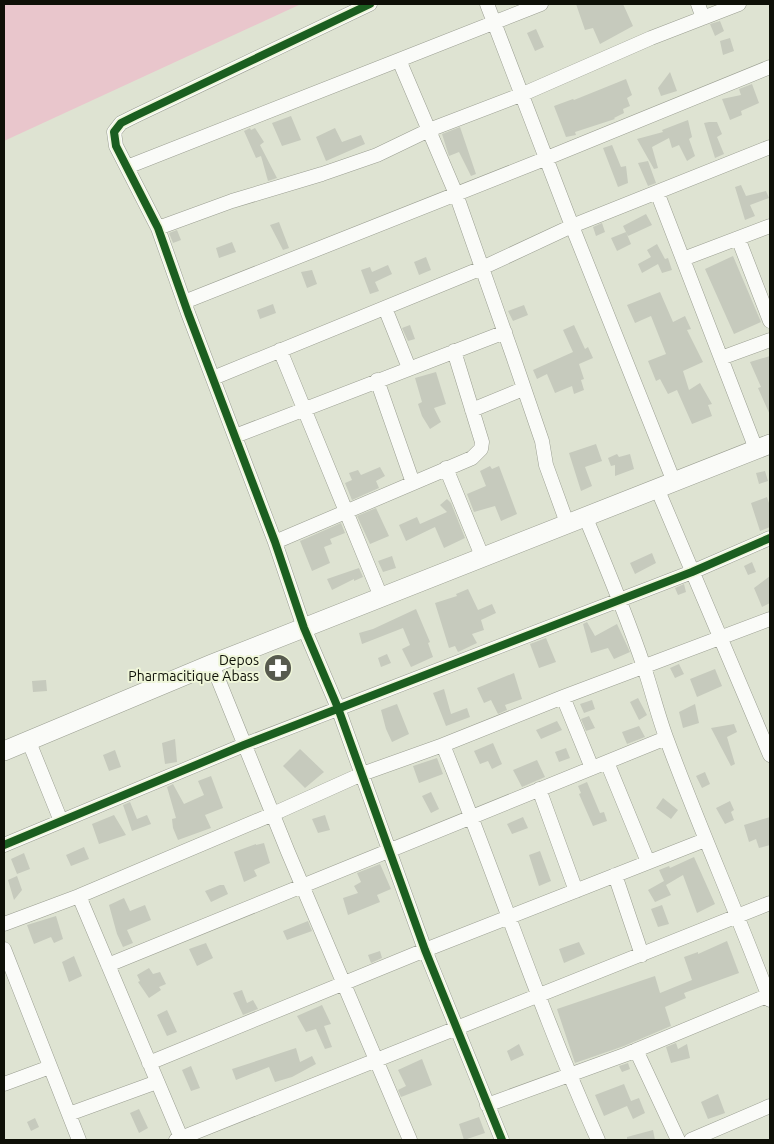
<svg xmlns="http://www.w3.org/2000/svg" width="774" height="1144" font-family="Ubuntu,sans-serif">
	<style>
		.green { fill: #e9c6cc }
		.building { fill: #c6cabd }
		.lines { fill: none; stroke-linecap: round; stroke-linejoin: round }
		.minor-casing { stroke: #9a9e91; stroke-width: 15 }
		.secondary-casing { stroke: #9a9e91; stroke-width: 20 }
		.minor { stroke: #fafbf8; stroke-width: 14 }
		.secondary { stroke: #fafbf8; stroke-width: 19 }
		.cycleway-casing { stroke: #eff6d9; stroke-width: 11 }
		.cycleway { stroke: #1b5e20; stroke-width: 8 }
		.labels { text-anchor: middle; stroke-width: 4; stroke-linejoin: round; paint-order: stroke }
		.poi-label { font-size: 14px; fill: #0e1007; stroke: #eff6d9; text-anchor: end }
	</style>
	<rect width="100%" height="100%" fill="#dee3d2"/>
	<path class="green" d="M4,4H301L4,141Z"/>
	<path class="building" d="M576,4H623L633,26L600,44L593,28L585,30Z
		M720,21L724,31L715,36L710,24Z
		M536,29L544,47L535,51L527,33Z
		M730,38L734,51L723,55L720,41Z
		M670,72L677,91L661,96L658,88Z
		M626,79L632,95L627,98L630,106L623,109L624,113L614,118L615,119L575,132L576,135L566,137L554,106L573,99L574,100Z
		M752,84L759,103L741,111L742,115L730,120L722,99L741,95L739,89Z
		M291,116L301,140L282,146L272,123Z
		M688,120L692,137L689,139L695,156L687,161L679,145L672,148L669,138L652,147L658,168L654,169L637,139L663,132L662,130Z
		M709,122H717L722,134L717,137L724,154L715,158L704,123Z
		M460,127L476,174L471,176L459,152L449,156L442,134Z
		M250,128L251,130L255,128L264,142L260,145L277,178L268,181L261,156L256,158L244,131Z
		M335,128L342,142L361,135L365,144L326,161L316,137Z
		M612,145L621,167L626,166L628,183L618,187L603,148Z
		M648,161L656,183L648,186L638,163Z
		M741,185L746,196L766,191L769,198L750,205L755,216L745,220L735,187Z
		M646,214L652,225L628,236L623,226Z
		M279,222L289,248L283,250L270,225Z
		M602,223L605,232L596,236L593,227Z
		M177,230L181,240L173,243L169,233Z
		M626,232L631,244L617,251L611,238Z
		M232,242L236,252L219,258L216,248Z
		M657,244L665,259L668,258L672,270L662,273L658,264L642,273L638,264L651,257L647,250Z
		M733,256L761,322L734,334L705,269Z
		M426,257L431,270L419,275L414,262Z
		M388,265L392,274L375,282L379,291L370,294L361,270L370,267L372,272Z
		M312,270L317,284L307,288L301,272Z
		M660,292L673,322L685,316L691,329L687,330L703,362L683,371L689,390L700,383L712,404L708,405L712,416L692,424L677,390L668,394L660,379L656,381L648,361L666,354L651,316L635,323L627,305Z
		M273,304L276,313L260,319L257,310Z
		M524,305L528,315L513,321L508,311Z
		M410,325L415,339L408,341L402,328Z
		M574,325L585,349L588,347L593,358L579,364L584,379L581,380L584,390L574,394L572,386L555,393L547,374L537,379L533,370L573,352L563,330Z
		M770,356V415L758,388L761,387L750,362Z
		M436,372L446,404L434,408L441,422L430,429L422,416L418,404L422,402L415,378Z
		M596,444L602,461L585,467L592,486L581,491L569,453Z
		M617,454L619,457L630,454L634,469L615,476V465L611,466L608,458Z
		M490,466L492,469L499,466L517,514L501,521L495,506L474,512L467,494L486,486L480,471Z
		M380,467L385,476L376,481L379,488L352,500L345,483L352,480L349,473L358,470L361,475Z
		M765,471L768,481L759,484L756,473Z
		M767,497L770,506V527L760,531L751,503Z
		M447,499L451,503L465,538L444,548L435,527L406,541L399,525L417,517L420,524L447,512L440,505Z
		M376,508L389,536L370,544L357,516Z
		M341,523L345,533L330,539L332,544L324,547L330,563L312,571L300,541Z
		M652,553L656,563L635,574L630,563Z
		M392,556L396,568L383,572L378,561Z
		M752,562L756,572L748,575L744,566Z
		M359,568L363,577L354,581V579L332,590L327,579Z
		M770,576V603L762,607L754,588Z
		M684,584L686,592L678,595L675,588Z
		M468,589L478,610L492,604L496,613L481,620L484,630L472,634L477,643L458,652L455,646L449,648L435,603L457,596L456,594Z
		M416,609L430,642L428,643L433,657L411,667L402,649L410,645L403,628L362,644L359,633L373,629Z
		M587,622L595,636L617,624L630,652L614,659L608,648L591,653L583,624Z
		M546,638L556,662L539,668L530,644Z
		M387,654L391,663L381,667L378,658Z
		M679,664L684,674L675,678L670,668Z
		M715,669L722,686L697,697L690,679Z
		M514,673L522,699L505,705L507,710L498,714L491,700L484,703L477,688Z
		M46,680L47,691L33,692L32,681Z
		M444,689L451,714L467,708L470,717L446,726L433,693Z
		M638,698L647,715L639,720L630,702Z
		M592,700L595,709L584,713L580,704Z
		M397,704L409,734L392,742L386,729L381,710Z
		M695,704L699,723L683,728L679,712Z
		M589,716L595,728L586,731L581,719Z
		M557,721L562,730L541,739L536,730Z
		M734,724L737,732L727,737L735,764L731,766L711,728Z
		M639,726L645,737L627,744L622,732Z
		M175,739L177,762L165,764L162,743Z
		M493,743L502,764L492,769L488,761L480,764L474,751Z
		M566,748L570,758L559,762L555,752Z
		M300,749L324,772L305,788L283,766Z
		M115,750L121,767L109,771L103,755Z
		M437,758L443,774L419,783L413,766Z
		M537,760L545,777L522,787L513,770Z
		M705,772L710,784L702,788L696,776Z
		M211,776L223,808L205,815L211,828L178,840L173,828L172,819L176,818L167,787L173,784L184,804L204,795L198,781Z
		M587,782L600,813L604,812L607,821L593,826L579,794L581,793L578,786Z
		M431,792L439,809L431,813L422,796Z
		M663,798L678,810L671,819L656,808Z
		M730,801L734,810L731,812L734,820L725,824L716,808Z
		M130,802L137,819L147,815L151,824L132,831L123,805Z
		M114,815L126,835L99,844L92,824Z
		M325,815L330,830L318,833L312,819Z
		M523,817L528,828L512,834L507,824Z
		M770,817V845L759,848L756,839L749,842L744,825Z
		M264,843L270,863L254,870L257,876L244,882L234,852L256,844V845Z
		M84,847L89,859L71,866L66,855Z
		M540,851L551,881L539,886L529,855Z
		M24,853L30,869L17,874L11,859Z
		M694,857L715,904L697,913L683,875L666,885L671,895L655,902L648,890L664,881L659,870L669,866L670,868Z
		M380,864L391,889L377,895L380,902L348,915L343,898L358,893L354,886L361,882L357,873Z
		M17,876L22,890L14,900L8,880Z
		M220,885H224L228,894L211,902L205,891Z
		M124,898L130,911L145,905L151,920L127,930L133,943L123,947L117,934L109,905Z
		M662,905L669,924L658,927L651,909Z
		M56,916L63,939L54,943L51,937L34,944L27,925Z
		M308,921L312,931L287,940L283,931Z
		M727,941L739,973L684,993L686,998L665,1007L671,1026L624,1046L575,1063L557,1009L655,976L660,993L692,980L684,957L698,952V954Z
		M579,942L585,954L564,963L559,949Z
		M206,943L213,958L197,966L189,949Z
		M380,951L382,958L371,963L368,955Z
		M74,956L82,976L69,982L62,962Z
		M149,968L153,974L160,972L166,984L159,987L161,990L149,998L138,982L140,981L137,975Z
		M242,990L247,1003L253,1000L258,1009L243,1015L233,993Z
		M322,1005L331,1024L324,1026L332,1047L325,1049L316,1029L306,1032L297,1016Z
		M167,1010L177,1032L167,1036L157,1015Z
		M676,1043L678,1049L687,1044L690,1058L671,1063L666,1047Z
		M519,1044L524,1055L511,1061L507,1051Z
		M296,1048L300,1062L312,1056L316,1064L292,1077L275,1082L269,1067L236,1080L232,1069Z
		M422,1059L432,1085L401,1097L398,1090L406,1086L398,1070Z
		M628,1063L630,1069L622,1072L619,1066Z
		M191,1066L200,1088L191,1091L182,1070Z
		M624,1084L631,1101L639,1098L645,1113L633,1119L627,1106L604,1116L595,1095Z
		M718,1094L725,1113L708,1119L701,1102Z
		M139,1109L148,1128L139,1133L130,1113Z
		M479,1117L485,1133L464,1140L459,1124Z
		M35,1118L39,1127L31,1131L27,1122Z
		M653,1130L655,1140H627V1137Z"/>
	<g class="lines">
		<defs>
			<path id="minor" d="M370,4L135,116L121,123L114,132L116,146L158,228L188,313L275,542L304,628L338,708L425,950L502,1140
				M487,4L572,226L674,482
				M541,4L399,60L456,194L513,356L542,441L546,465L567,523
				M698,4L703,18
				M127,167L399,60
				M657,192L756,449
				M158,228L232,201L322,174L377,155L429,130L523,94L651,38L739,4
				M738,238L770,321
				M683,259L770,226
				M184,302L547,158L770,67
				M385,308L409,368
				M280,350L381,597
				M721,358L770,340
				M213,378L482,268L572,226L770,147
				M377,380L413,483
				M472,410L523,389
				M235,436L505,332
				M446,468L482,556
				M657,488L770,755
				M585,516C606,566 627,616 644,667C652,691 658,716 667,740C699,827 737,912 770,1000
				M275,542L472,458L481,449L482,442L454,351
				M212,664L288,852L410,1140
				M563,697L592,768
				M29,742L61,821
				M443,745C496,876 540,1011 598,1140
				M607,762L648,862
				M539,789L576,891
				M4,845L244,745L692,572L770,538
				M615,875L642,955
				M79,896L182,1140
				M4,924L79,896L273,814L362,774L443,745L563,697L770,619
				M4,949L79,1140
				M108,965L666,738
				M636,1050L678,1140
				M149,1063L425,950L705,840
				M4,1084L50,1067
				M487,1105L627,1054L769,995
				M69,1114L157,1082
				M176,1140L770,903
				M691,1140L770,1106"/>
			<path id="secondary" d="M4,751L212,664L770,444"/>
		</defs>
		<use href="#minor" class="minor-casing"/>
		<use href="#secondary" class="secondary-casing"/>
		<use href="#minor" class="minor"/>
		<use href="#secondary" class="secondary"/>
		<defs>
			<path id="cycleway" d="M370,4L135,116L121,123L114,132L116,146L158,228L188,313L275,542L304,628L338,708L425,950L502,1140
				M4,845L244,745L692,572L770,538"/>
		</defs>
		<use href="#cycleway" class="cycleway-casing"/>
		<use href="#cycleway" class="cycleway"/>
	</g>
	<defs>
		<symbol id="pharmacy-disc" viewBox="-11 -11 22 22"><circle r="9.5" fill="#575a4e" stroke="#eff6d9"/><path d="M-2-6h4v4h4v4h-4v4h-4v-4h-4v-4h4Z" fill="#fff"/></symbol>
	</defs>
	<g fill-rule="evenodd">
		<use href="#pharmacy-disc" x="262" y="652" width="32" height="32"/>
	</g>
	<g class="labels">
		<g class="poi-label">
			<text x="259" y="665">Depos<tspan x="259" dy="16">Pharmacitique Abass</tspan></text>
		</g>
	</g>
	<rect width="774" height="1144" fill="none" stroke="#0e1007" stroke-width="10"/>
</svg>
